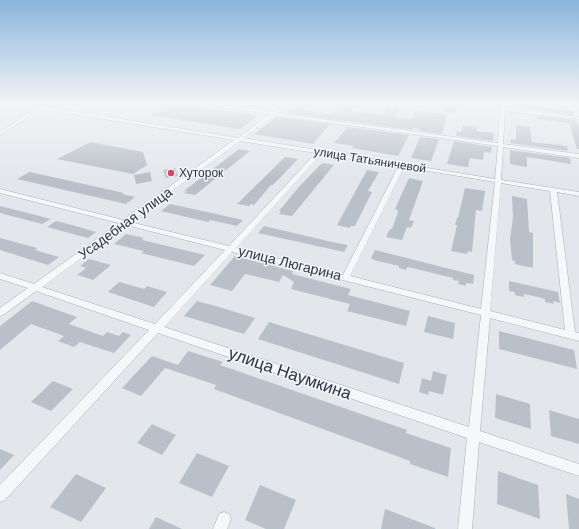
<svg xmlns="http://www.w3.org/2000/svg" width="579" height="529" font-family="'DM Sans',sans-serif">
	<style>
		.building { fill: #bac0c9 }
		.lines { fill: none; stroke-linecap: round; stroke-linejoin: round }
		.minor-casing { stroke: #a8aeb6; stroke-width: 1 }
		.minor { fill: #f6f7f9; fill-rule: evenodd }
		.poi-dot { fill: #d14866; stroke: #f3f5f8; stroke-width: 1.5 }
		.labels { text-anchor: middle; stroke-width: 3; stroke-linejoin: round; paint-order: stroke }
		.far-street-label { font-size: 12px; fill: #2a3544; stroke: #f3f5f8 }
		.far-poi-label { font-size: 12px; fill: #2a3544; stroke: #f3f5f8; text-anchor: start }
		.street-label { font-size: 14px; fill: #2a3544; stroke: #f3f5f8 }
		.near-street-label { font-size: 17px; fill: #2a3544; stroke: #f3f5f8 }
	</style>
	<rect width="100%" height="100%" fill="#e3e7eb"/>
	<path class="building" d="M172,104L243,113V112L259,115L240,129L150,115Z
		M243,104H273L265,109L243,106Z
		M299,104L309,105L303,110L332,114L342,105L358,104L352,111L383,115L388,107L400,108L395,117L411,119L416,111L447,114L442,134L421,131L414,127L412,130L287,113Z
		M518,104H544L545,108L572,111L574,115L518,108Z
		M446,105L458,107L455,114L443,112Z
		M537,116L575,120L579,127V149H577L569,123L538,119Z
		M276,117H281L330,124L313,144L254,134Z
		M516,125L530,127L532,142L567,146L568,151L510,143L511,139L516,140Z
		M463,126L477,127L476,131L494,133L493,141L456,136L457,131L461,132Z
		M348,127L409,135L398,156L352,148L354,146L334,143Z
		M420,137L439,139L431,161L411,158Z
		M454,141L492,147L491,153L484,152L483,160L470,158L468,167L447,164Z
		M91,142L143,152L147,165L133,174L57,159Z
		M239,149L250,151L195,195L184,193L187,191H184Z
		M510,150L570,158L571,164L527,157V167L510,164Z
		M285,157L298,159L273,185H271L254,205L251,204L249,206L237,204Z
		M324,163L334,165L292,216L279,214L281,211H279L298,188L321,164Z
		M175,168L178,176L166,178L163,170Z
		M367,170L379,172L368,191L372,192L355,226H351L350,228L337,225Z
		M30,172L124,193L122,194L135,197L126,204L17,179Z
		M150,172L152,181L136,184L134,175Z
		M409,178L423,181L409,220L414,221L411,228L407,227L402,240L386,237L390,229H392L398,212H397L398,210L395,209Z
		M465,188L485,191L482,211L476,210L472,252L468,251L467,254L451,251L457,225H455L457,218H458Z
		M512,196L527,199L529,232L533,233V268L515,264V261L512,260L510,239L513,217Z
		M170,204L207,212L243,220L237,226L210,220L208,222L161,211Z
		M0,206L28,213L51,219L42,224L0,213Z
		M56,221L72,225L96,232L88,238L47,227Z
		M264,226L332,242L348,245L344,252L258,233Z
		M126,234L144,238L142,240L205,255L194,266L141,253L144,251L114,244Z
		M0,238L37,248L35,250L59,257L48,265L0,250Z
		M375,250L474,275L473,284L466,283V286L458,284L459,281L453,280V278L412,268L407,267L406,270L399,268V266L374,260L371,258Z
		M235,256L293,271L292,274L351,289L348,295L410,311L406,326L347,311L350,304L291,289L294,282L283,275L279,282L245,274L232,291L210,285Z
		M89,259L111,265L93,280L77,275L86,268L80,266Z
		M509,281L558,292L560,303L553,301L554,304L545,302V299L538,297L524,294V297L515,295V292L509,291Z
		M119,282L144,289L147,286L167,292L154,307L108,292Z
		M32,301L77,317L69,324L103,336L107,332L119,336L123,332L131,335L114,353L80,342L74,347L58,341L64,336L31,324L0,350V326Z
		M197,301L219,307L255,318L244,334L184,316Z
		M428,316L455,323L453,339L424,332Z
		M269,322L404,363L399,384L258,339Z
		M499,331L574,350L577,369L499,349Z
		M188,351L223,362L220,365L407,430L406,433L451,448L448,477L410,464V461L214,389L216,385L165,368L141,396L122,388L152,356L178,365Z
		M433,371L447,375L443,395L429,391L428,395L419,392L422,378L431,381Z
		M53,381L73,389L51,411L31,402Z
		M496,394L530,404L531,429L495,418Z
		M549,410L579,419V444L551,436Z
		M152,424L176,435L162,455L137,443Z
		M0,449L14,455L0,470Z
		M197,453L229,466L212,497L179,483Z
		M498,471L538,485L540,519L497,504Z
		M76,474L106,488L81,522L50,507Z
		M260,485L296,500L284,529H266L245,520Z
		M566,494L579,499V529H569Z
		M385,509L435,528V529H381Z
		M156,517L182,529H149Z"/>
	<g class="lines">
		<defs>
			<path id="minor" d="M18,104L39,106L42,105L44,107L98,115L125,104H130L103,116L238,138L270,114L207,105L205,104H214L273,112L285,104H289L278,113L498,143L500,110L457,105L455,104L501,108V104H505V108L579,117V119L505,111L503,144L579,154V158L503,147L501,180L579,192V196L557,192L575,332L579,333V341L490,318L480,431L579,464V476L479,442L472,529H458L467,438L158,333L5,500L0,502V485L149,330L36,291L3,315L0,316V308L28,288L0,279V273L34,284L119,223L0,193V189L123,220L234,140L41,109L0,135V132L36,108ZM275,115L498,146L495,179L243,138ZM240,141L316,153L229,246L130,222ZM321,154L398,167L343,275L236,248ZM404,167L495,182L481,309L350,276ZM501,183L550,191L565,330L490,311ZM126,225L225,250L155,324L42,287ZM232,252L481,315L469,427L164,327Z
				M224,512L229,514L231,519L227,529H213L219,514Z"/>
		</defs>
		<use href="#minor" class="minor-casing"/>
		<use href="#minor" class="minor"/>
	</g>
	<linearGradient id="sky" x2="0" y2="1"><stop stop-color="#8ab5dc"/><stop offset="0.58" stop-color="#f2f4f6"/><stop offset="1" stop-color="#f2f4f6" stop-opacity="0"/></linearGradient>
	<rect width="579" height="178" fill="url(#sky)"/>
	<circle class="poi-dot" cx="171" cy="173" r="4"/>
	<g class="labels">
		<g class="far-street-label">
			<text transform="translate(370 160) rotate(9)" y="4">улица Татьяничевой</text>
		</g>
		<g class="far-poi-label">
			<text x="179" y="177">Хуторок</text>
		</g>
		<g class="street-label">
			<text transform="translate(125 223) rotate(-36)" y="5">Усадебная улица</text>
			<text transform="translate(290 263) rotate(14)" y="5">улица Люгарина</text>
		</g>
		<g class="near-street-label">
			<text transform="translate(290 373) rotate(19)" y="6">улица Наумкина</text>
		</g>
	</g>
</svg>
